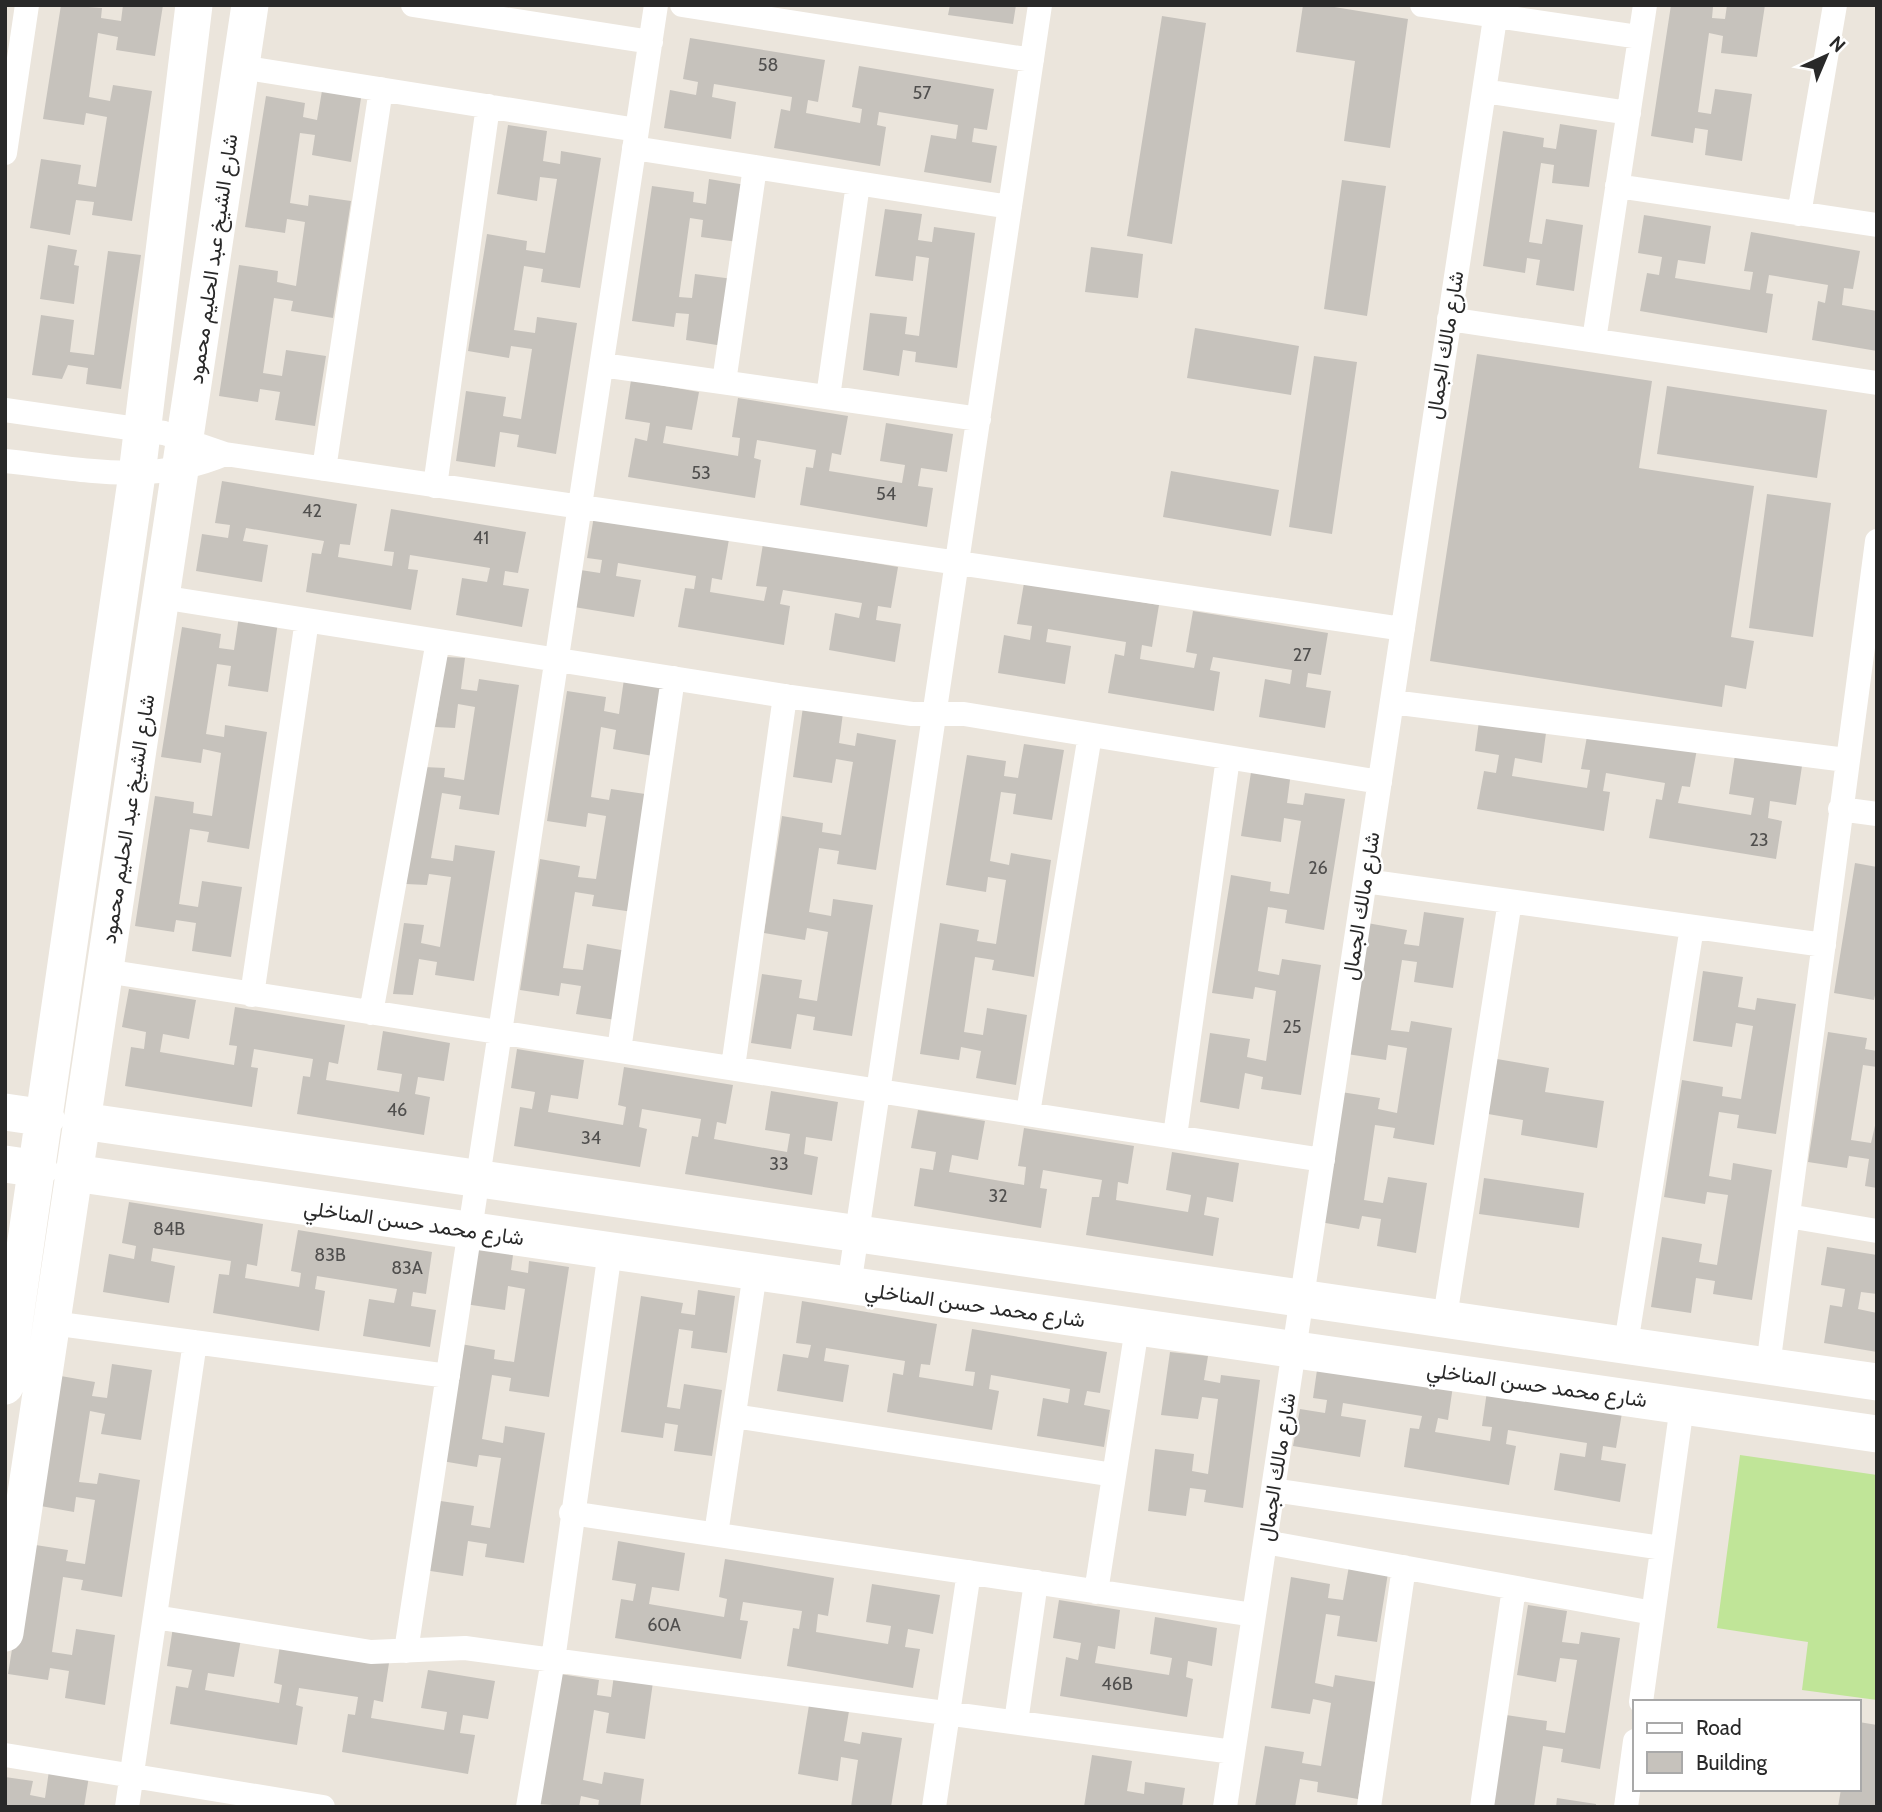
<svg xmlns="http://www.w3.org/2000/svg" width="1882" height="1812" font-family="Cabin,Vazirmatn,sans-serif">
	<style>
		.pitch { fill: #c0e598 }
		.building { fill: #c6c2bc }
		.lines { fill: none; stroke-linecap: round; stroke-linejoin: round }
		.street { stroke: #fff; stroke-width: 24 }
		.secondary { stroke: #fff; stroke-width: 37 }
		.labels { text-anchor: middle; stroke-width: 5; stroke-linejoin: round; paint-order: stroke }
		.number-label { font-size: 18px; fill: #504f4e }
		.street-label { font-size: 21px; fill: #292929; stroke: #fff }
	</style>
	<rect width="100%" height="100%" fill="#ebe5dc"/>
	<path class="pitch" d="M1740,1455L1877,1475V1700L1802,1690L1808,1642L1717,1628Z"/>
	<path class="building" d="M61,5L102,8L101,18L121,21L123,5H163L155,56L116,50L118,37L98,33L89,97L110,101L113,85L152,91L132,221L92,215L94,202L76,200L70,235L30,228L41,159L81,165L78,184L96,187L107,117L86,113L84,125L43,119Z
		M950,5H1016L1013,24L948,15Z
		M1303,5H1322L1408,19L1390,148L1344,141L1355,61L1296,52Z
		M1671,5L1713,7L1712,18L1725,19L1727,5H1765L1757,57L1721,53L1723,36L1709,33L1698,112L1711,114L1715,89L1752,94L1742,161L1705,155L1708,130L1695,128L1693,143L1651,136Z
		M1162,16L1206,23L1172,244L1127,236Z
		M690,38L825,60L818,102L808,100L806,113L860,123L862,109L852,107L859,66L994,89L987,130L974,128L972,142L997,146L991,183L924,172L931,135L956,139L958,125L879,112L877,125L886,127L880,166L774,148L781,109L790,111L792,97L714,84L712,97L736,102L731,139L664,128L670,90L696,95L698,82L683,79Z
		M323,85L362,92L351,162L312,155L315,135L300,133L290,203L308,206L309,195L351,201L333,318L291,311L293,301L274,298L263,373L282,376L286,350L326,356L315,426L275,420L280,392L260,389L258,402L219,396L239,265L278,271L277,282L296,286L305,222L287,219L285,233L245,227L266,96L305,103L303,117L317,120Z
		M1560,124L1597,130L1589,187L1552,183L1554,165L1541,163L1529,242L1542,244L1546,219L1583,225L1574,291L1536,285L1540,260L1527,258L1525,273L1483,266L1503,131L1544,138L1543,147L1556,149Z
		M508,125L547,131L543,161L560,164L561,151L601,158L580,288L541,282L543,269L524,266L514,330L535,333L537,317L577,323L556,454L517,447L519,435L500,432L495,467L456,461L466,391L506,397L503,416L521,419L532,349L511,346L509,358L468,351L487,234L527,241L526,250L545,253L557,179L540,177L537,201L497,194Z
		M709,179L746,185L738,242L701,237L703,220L690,218L679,297L692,298L695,274L733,279L723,346L686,340L689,314L676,313L674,327L632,321L652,186L694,192L693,202L706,204Z
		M1342,180L1386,186L1367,316L1324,309Z
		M885,209L922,214L918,240L932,242L934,227L975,233L957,368L915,362L916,352L903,350L899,376L863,370L870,313L907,317L905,334L919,336L929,258L916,256L913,281L875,276Z
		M1644,215L1711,226L1705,264L1678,260L1675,278L1750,290L1753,272L1744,271L1751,232L1860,251L1853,289L1844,288L1842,305L1877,311V351L1812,340L1818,301L1825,303L1828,285L1769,275L1766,293L1773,294L1767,333L1640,311L1647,273L1659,275L1662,257L1638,253Z
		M48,245L77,250L74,265L79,266L74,304L40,299Z
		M1091,247L1143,254L1138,298L1085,292Z
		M108,251L141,255L121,389L86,384L88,368L68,365L62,379L32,375L41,315L74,320L70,352L94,355Z
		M1195,328L1299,346L1291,395L1187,378Z
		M1477,354L1652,381L1639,468L1754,486L1731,637L1754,641L1746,689L1725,685L1722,707L1430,661Z
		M1314,356L1357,362L1332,534L1289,527Z
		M631,380L699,392L692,430L666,426L663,443L738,456L740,438L732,437L738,398L848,416L841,455L832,453L829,471L902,483L905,465L880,461L886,423L953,434L947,472L921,468L918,486L933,488L927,527L800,505L806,467L813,468L816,450L757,440L754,458L761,460L755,498L628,477L635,438L647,441L650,423L625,419Z
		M1667,386L1827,410L1817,478L1657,454Z
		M1171,471L1279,490L1271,536L1163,517Z
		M222,481L357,504L350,545L340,544L338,557L392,566L394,552L384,551L391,509L526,532L518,573L505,571L503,585L529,589L522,627L456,615L462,578L487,582L490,568L410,555L408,569L418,570L411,610L306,592L312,553L321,554L324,541L246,528L243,541L268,545L262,582L196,571L202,534L228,538L230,525L215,523Z
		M1767,494L1831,503L1813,637L1749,628Z
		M594,516L729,539L722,580L712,578L710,592L764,601L767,587L756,586L763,544L898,567L891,608L878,606L876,620L901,624L895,662L829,650L835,613L859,618L862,603L783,590L780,604L790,606L784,645L678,627L685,588L694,589L696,576L618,563L616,576L641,580L634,617L568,606L574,569L600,573L602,560L587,558Z
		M1024,583L1159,605L1152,647L1142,645L1140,659L1194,668L1197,654L1186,652L1193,611L1328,633L1321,675L1308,673L1306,687L1331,691L1325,728L1259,717L1265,679L1290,684L1292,670L1213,657L1210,670L1220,672L1214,711L1108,693L1115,654L1124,656L1126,642L1048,629L1046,642L1071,646L1065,684L998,673L1004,635L1030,640L1032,626L1017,624Z
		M239,616L278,622L268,692L228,686L231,666L217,664L206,734L224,737L225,725L267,732L249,849L207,842L209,832L190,829L179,904L198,907L202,881L242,887L231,957L192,951L196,923L176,920L174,932L135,926L155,796L194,802L193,813L212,816L221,753L203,749L201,763L161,757L182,627L221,634L219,648L234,650Z
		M446,657L465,658L461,689L477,691L479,679L519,685L499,815L459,809L461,796L442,793L431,858L453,861L455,845L495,851L474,981L435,975L437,962L419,959L413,995L393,994L404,923L424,925L421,943L440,947L451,877L429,874L427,885L406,884L424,767L445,768L444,777L464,780L475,707L458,704L455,728L435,727Z
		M624,679L663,686L653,756L613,749L616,730L601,727L591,797L609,800L611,789L652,795L633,912L592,906L594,895L575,892L563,968L583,970L587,944L627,951L616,1020L576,1014L581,986L561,983L559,996L520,990L540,859L580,866L578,877L596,879L606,816L588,813L586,827L547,821L567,691L606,697L604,711L619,714Z
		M803,707L843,713L839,743L855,746L857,733L896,740L876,870L837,864L839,851L819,848L809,912L831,916L833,899L873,905L852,1036L813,1030L815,1017L797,1014L791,1049L751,1043L762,974L802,980L799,998L817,1001L828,932L807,928L805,940L764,933L782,816L823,823L822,832L841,835L853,762L836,759L832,783L793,777Z
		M1479,721L1546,733L1542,763L1515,758L1512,776L1587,788L1590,770L1581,769L1588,731L1697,749L1690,787L1682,786L1678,803L1751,815L1754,798L1729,794L1735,755L1802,766L1796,805L1770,801L1768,818L1782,821L1776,859L1649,838L1656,799L1662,800L1665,783L1606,773L1603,791L1610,792L1604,831L1477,809L1484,771L1496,773L1499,755L1475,751Z
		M1024,744L1064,750L1052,820L1013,814L1016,794L1001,792L990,861L1009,865L1011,853L1051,860L1034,977L992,970L994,960L975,957L964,1032L983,1035L987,1008L1027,1015L1016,1085L976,1078L981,1051L961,1047L959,1060L920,1054L940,923L979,930L977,941L996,944L1006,880L988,877L986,892L946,885L967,755L1006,761L1004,776L1018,778Z
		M1252,766L1291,772L1287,803L1303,805L1305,793L1345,799L1324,930L1285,923L1287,910L1268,907L1258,971L1279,975L1282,959L1321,965L1301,1095L1261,1089L1263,1077L1245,1073L1239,1109L1200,1102L1210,1033L1250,1039L1247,1057L1266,1061L1276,991L1255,987L1253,999L1212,993L1231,875L1271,882L1270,891L1289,894L1301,821L1284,818L1281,842L1241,836Z
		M1855,863L1877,867V986L1874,1000L1834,993Z
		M1424,912L1464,918L1453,988L1414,982L1417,962L1402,960L1391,1030L1409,1032L1411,1021L1452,1028L1434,1145L1393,1138L1395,1128L1375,1125L1364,1200L1383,1203L1388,1177L1427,1183L1416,1253L1377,1246L1381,1219L1362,1216L1359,1229L1320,1222L1341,1092L1380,1098L1378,1109L1397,1113L1407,1048L1388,1045L1386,1060L1347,1054L1367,923L1407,930L1404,944L1419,946Z
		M1703,971L1743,977L1738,1007L1755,1010L1757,998L1796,1004L1776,1134L1737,1128L1739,1115L1719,1112L1709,1176L1731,1180L1733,1163L1772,1170L1752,1300L1713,1294L1715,1281L1696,1278L1691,1313L1651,1307L1662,1237L1702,1244L1699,1262L1717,1265L1728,1195L1707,1192L1705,1204L1664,1197L1682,1080L1723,1087L1722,1096L1741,1099L1753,1026L1736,1023L1732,1047L1693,1041Z
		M129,989L196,1000L189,1039L163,1034L160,1052L234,1065L237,1046L229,1045L235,1007L345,1025L338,1064L329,1062L326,1080L399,1092L402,1074L377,1070L383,1031L450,1043L444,1081L418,1077L415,1094L430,1097L424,1135L297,1114L303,1076L310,1077L313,1059L254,1049L251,1067L258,1068L252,1107L125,1086L131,1047L144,1049L146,1032L122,1027Z
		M1828,1032L1867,1038L1865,1049L1877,1051V1067L1863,1065L1851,1140L1871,1143L1877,1117V1188L1865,1186L1869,1159L1849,1156L1847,1168L1808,1162Z
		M517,1049L584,1060L578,1099L551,1095L548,1112L623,1125L626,1107L618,1105L624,1067L733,1085L726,1124L717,1122L714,1139L787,1152L790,1134L765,1130L771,1091L838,1102L832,1141L806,1137L804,1154L818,1157L812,1195L685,1174L692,1136L698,1137L701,1119L642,1109L639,1127L647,1129L640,1167L514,1146L520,1107L532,1109L535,1092L511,1088Z
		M1497,1059L1549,1068L1545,1092L1604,1101L1597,1148L1521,1135L1523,1120L1488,1114Z
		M918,1110L985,1121L978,1160L952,1155L949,1172L1024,1185L1026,1167L1018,1166L1024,1128L1134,1146L1128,1184L1118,1182L1116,1200L1188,1212L1191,1195L1166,1190L1172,1152L1239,1163L1233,1202L1207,1197L1204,1215L1219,1218L1213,1256L1086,1235L1092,1197H1099L1102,1180L1043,1170L1040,1188L1047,1189L1041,1228L914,1206L920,1168L933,1170L936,1152L911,1148Z
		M1484,1178L1584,1193L1579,1228L1479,1214Z
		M129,1202L263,1224L257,1266L247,1264L245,1278L299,1287L301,1273L291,1271L298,1230L432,1252L426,1294L413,1292L411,1306L436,1310L430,1347L363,1336L369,1299L394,1303L397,1289L317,1276L315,1289L325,1291L319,1331L213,1313L219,1274L229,1275L231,1261L153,1248L151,1261L175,1266L169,1303L103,1292L109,1254L134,1259L136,1246L122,1243Z
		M476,1234L515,1240L511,1270L528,1273L529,1261L569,1267L549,1397L509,1391L511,1378L492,1375L482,1439L503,1443L505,1426L545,1433L524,1563L485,1557L487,1544L468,1541L463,1576L424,1570L434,1500L474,1506L471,1525L490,1528L501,1458L479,1455L477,1467L436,1460L455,1343L495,1350L494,1359L514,1362L525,1289L508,1286L505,1310L465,1304Z
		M1827,1247L1877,1255V1294L1861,1292L1858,1309L1877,1313V1352L1824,1343L1830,1305L1842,1307L1845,1289L1821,1285Z
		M698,1290L735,1296L727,1353L691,1348L693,1331L679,1329L667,1407L680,1409L684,1384L722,1390L712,1456L674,1451L678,1425L665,1423L663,1438L621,1432L641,1296L683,1303L681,1313L695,1315Z
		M802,1301L937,1324L930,1365L921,1364L919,1377L973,1386L975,1372L965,1371L972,1329L1107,1352L1100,1393L1087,1391L1084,1405L1110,1410L1104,1447L1037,1436L1043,1398L1068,1403L1070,1389L991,1375L989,1389L999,1391L992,1430L887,1412L893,1373L903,1375L905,1361L826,1348L824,1361L849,1365L843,1402L777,1391L783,1354L808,1358L811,1345L796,1343Z
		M1170,1352L1208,1356L1204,1380L1220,1383L1221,1375L1260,1380L1243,1508L1204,1502L1206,1490L1190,1488L1186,1516L1148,1511L1155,1449L1194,1454L1192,1471L1208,1474L1218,1399L1202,1397L1198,1419L1161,1415Z
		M1319,1356L1454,1379L1448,1420L1438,1418L1435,1432L1490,1441L1492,1427L1482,1426L1488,1384L1623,1407L1616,1448L1603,1446L1601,1460L1626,1464L1620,1502L1554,1490L1560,1453L1585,1457L1587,1443L1508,1430L1506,1444L1516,1446L1509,1485L1404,1467L1410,1428L1419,1429L1422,1416L1343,1403L1341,1416L1366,1420L1360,1457L1293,1446L1300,1409L1325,1413L1327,1400L1313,1398Z
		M112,1364L152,1370L141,1440L101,1434L105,1414L90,1411L79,1482L97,1484L99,1473L140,1480L122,1597L81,1590L83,1580L63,1577L52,1652L72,1655L76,1629L115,1635L105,1705L65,1698L69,1671L50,1668L48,1680L8,1674L29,1544L68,1550L66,1561L85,1564L95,1500L76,1497L74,1512L35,1505L55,1375L95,1382L92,1396L107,1398Z
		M618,1541L685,1553L679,1591L652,1587L649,1604L724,1617L727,1599L719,1597L725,1559L834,1578L828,1616L818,1614L816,1632L888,1644L891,1626L866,1622L872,1584L940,1595L933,1634L908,1629L905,1647L920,1649L913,1688L787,1666L793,1628L799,1629L802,1611L743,1602L740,1620L748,1621L741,1659L615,1638L621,1599L633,1601L636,1584L612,1580Z
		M1349,1566L1388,1573L1377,1642L1337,1636L1340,1616L1326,1614L1315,1683L1333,1687L1335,1675L1376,1682L1358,1799L1317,1792L1318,1782L1300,1779L1295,1807H1255L1265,1746L1304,1752L1302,1763L1321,1766L1331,1703L1313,1699L1310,1714L1271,1708L1291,1577L1330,1584L1328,1598L1343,1600Z
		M1059,1600L1120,1610L1115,1649L1098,1646L1095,1663L1169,1675L1172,1658L1150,1654L1155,1617L1217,1628L1212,1666L1188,1661L1186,1677L1193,1679L1187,1717L1060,1696L1066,1657L1078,1660L1081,1643L1053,1638Z
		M1528,1605L1567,1611L1562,1642L1579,1644L1581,1632L1620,1638L1600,1769L1561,1762L1563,1749L1543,1746L1534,1807H1492L1506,1715L1547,1721L1546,1730L1565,1733L1577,1660L1560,1658L1556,1682L1517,1675Z
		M173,1627L241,1639L234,1677L208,1673L205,1690L279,1703L282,1685L274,1683L280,1645L389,1663L383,1702L374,1700L371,1718L444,1730L447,1712L421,1708L428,1670L495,1681L488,1719L463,1715L460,1733L475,1735L468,1774L342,1752L348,1714L355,1715L358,1697L299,1688L296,1705L303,1707L297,1745L170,1724L176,1686L188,1688L192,1670L167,1666Z
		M560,1674L599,1680L597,1695L611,1697L614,1675L653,1682L645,1739L606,1733L609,1713L594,1710L583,1780L602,1784L604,1772L644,1779L640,1807H598L599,1800L581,1796L579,1807L539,1804Z
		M809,1705L849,1711L844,1741L860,1744L862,1732L902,1738L891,1807H851L858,1760L841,1757L838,1781L798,1774Z
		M1859,1722L1877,1725V1807H1838L1841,1789H1859Z
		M1092,1755L1132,1761L1127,1791L1144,1794L1145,1782L1185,1788L1182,1807H1084Z
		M50,1764L90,1770L84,1807H5V1777L33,1781L30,1795L45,1798Z
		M1557,1798L1596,1804V1807H1556Z"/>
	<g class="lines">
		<path class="street" d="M413,5L651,42
			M682,5L1032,60
			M1422,5L1639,37
			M241,67L637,130
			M1484,91L1629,113
			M634,148L1010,207
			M5,153L27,5
			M1617,186L1877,225
			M1799,214L1835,5
			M1449,319L1877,383
			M1594,340L1645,5
			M602,365L979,419
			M724,382L755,167
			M828,397L858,184
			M5,410L164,433L225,454L1403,629
			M5,461C83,469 150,486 225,454
			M324,469L381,89
			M435,486L488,106
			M161,597L785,696L912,714H964L1380,782
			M1392,702L1846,760
			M1840,809L1877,814
			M1365,881L1824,945
			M105,971L1323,1160
			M252,995L307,620
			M371,1013L438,641
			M619,1050L673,678
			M733,1067L785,696
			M1028,1113L1090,735
			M1175,1136L1228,758
			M1788,1216L1877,1231
			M849,1286L1040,5
			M1445,1317L1510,901
			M52,1323L448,1376
			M1626,1344L1692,927
			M1768,1366L1877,541
			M734,1416L1114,1475
			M1273,1490L1662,1548
			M571,1513L1254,1615
			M716,1534L755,1273
			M1265,1542L1653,1613
			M1096,1592L1137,1328
			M155,1617L371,1652L465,1648L1233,1752
			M406,1651L656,5
			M1641,1702L1682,1406
			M1016,1722L1036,1582
			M5,1755L323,1807
			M127,1807L195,1342
			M528,1807L553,1660L610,1251
			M934,1807L969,1572
			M1225,1807L1497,5
			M1369,1807L1404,1567
			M1482,1807L1514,1588
			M1626,1807L1635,1741"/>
		<path class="secondary" d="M5,1112L46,1118
			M82,1121L1877,1382
			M5,1164L39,1169
			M74,1173L1877,1434
			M5,1386L137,474L194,5
			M5,1633L250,5"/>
	</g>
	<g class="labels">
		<g class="number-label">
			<text x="768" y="71">58</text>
			<text x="922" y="99">57</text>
			<text x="701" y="479">53</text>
			<text x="886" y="500">54</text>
			<text x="312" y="517">42</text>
			<text x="481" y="544">41</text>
			<text x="1302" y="661">27</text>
			<text x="1759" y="846">23</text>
			<text x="1318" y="874">26</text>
			<text x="1292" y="1033">25</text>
			<text x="397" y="1116">46</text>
			<text x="591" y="1144">34</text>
			<text x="779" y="1170">33</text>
			<text x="998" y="1202">32</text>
			<text x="169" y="1235">84B</text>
			<text x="330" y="1261">83B</text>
			<text x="407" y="1274">83A</text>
			<text x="664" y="1631">60A</text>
			<text x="1117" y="1690">46B</text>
		</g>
		<g class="street-label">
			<text transform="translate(213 259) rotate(-82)" y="7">شارع الشيخ عبد الحليم محمود</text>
			<text transform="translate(1445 345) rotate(-81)" y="7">شارع مالك الجمال</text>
			<text transform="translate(128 819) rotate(-81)" y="7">شارع الشيخ عبد الحليم محمود</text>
			<text transform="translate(1361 906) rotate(-81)" y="7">شارع مالك الجمال</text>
			<text transform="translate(414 1223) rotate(8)" y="7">شارع محمد حسن المناخلي</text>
			<text transform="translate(975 1305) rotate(8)" y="7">شارع محمد حسن المناخلي</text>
			<text transform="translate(1537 1385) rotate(8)" y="7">شارع محمد حسن المناخلي</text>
			<text transform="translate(1277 1467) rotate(-81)" y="7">شارع مالك الجمال</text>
		</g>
	</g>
	<rect width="1882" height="1812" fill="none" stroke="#292929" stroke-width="14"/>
	<rect x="1633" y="1700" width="228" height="91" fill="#ffffff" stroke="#a9a9a9" stroke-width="2"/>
	<rect x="1647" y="1723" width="35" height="10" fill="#ffffff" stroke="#a9a9a9" stroke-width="2"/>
	<text x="1696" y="1735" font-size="21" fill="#292929">Road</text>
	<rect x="1647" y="1752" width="35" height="21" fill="#c6c2bc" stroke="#a9a9a9" stroke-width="2"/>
	<text x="1696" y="1770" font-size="21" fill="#292929">Building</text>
	<g transform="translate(1826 56) rotate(44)" stroke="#ffffff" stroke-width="5" paint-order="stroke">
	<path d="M0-5L12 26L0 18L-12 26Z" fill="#292929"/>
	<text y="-10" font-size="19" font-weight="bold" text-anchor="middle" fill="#292929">N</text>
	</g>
</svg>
